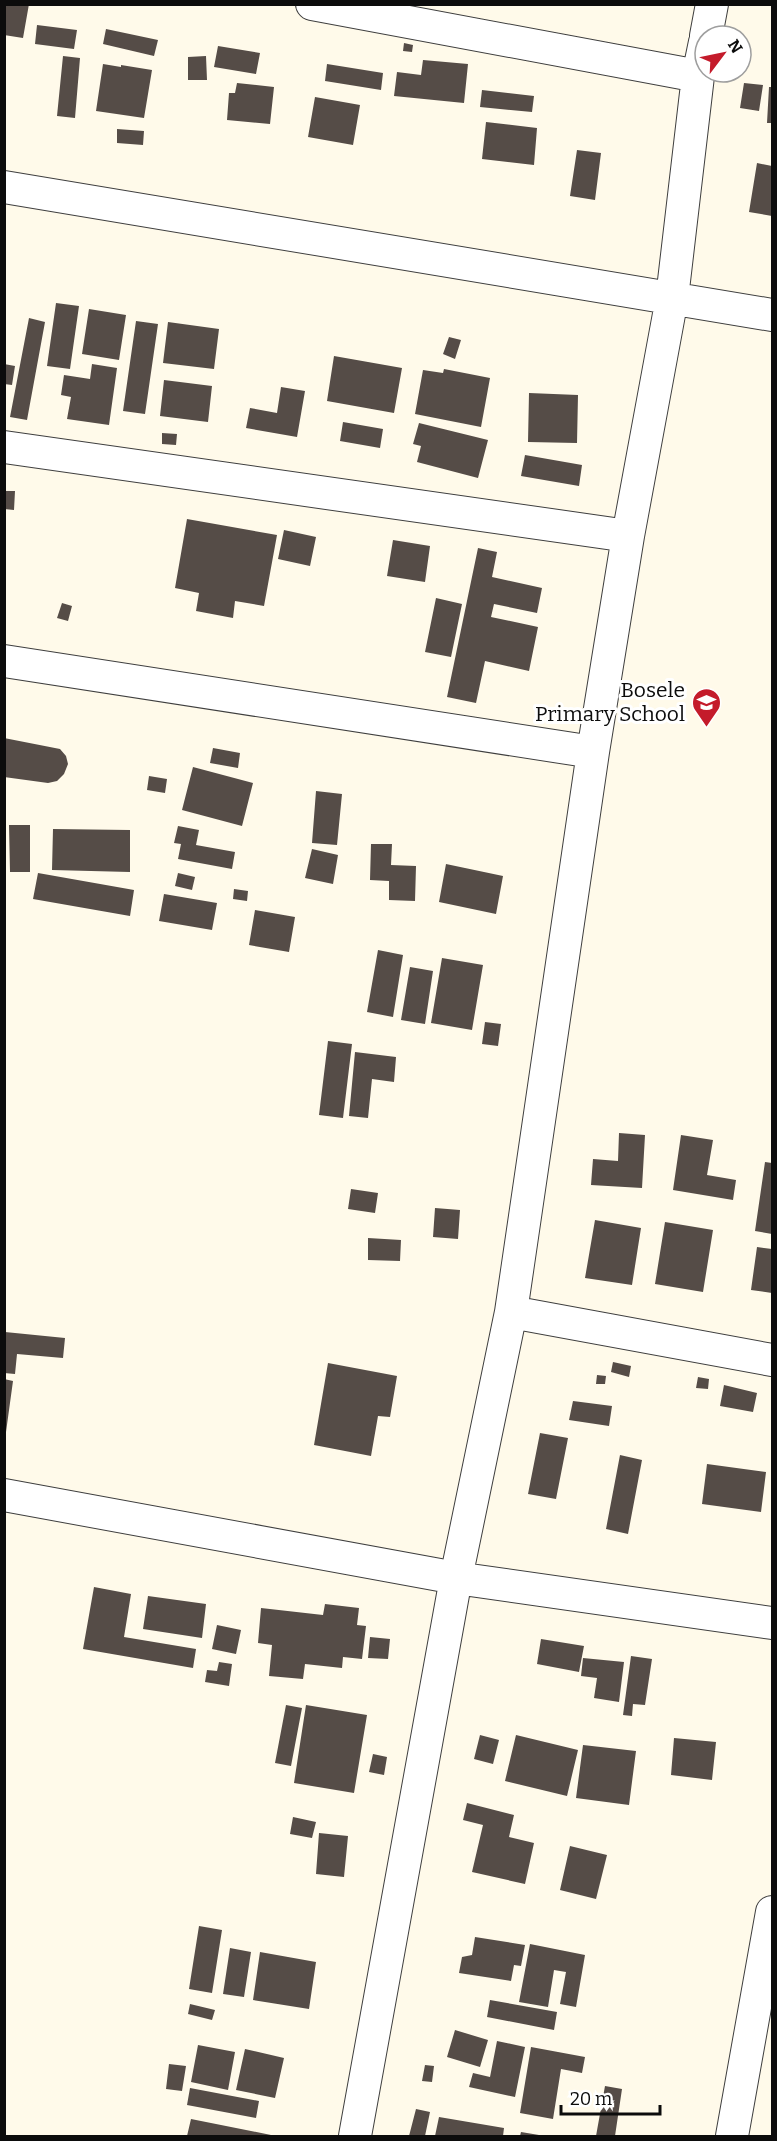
<svg xmlns="http://www.w3.org/2000/svg" width="777" height="2141" font-family="Bitter,serif">
	<style>
		.building { fill: #554c47 }
		.lines { fill: none; stroke-linecap: round; stroke-linejoin: round }
		.minor-casing { stroke: #3f3f3f; stroke-width: 34 }
		.minor { stroke: #fff; stroke-width: 32 }
		.labels { text-anchor: middle; stroke-width: 6; stroke-linejoin: round; paint-order: stroke }
		.poi-label { font-size: 21px; fill: #0c0c0c; stroke: #fff; text-anchor: end }
	</style>
	<rect width="100%" height="100%" fill="#fffaea"/>
	<path class="building" d="M6,4H29L23,38L4,35Z
		M37,25L77,30L74,49L35,44Z
		M106,29L158,40L154,56L103,44Z
		M404,43L413,45L412,52L403,51Z
		M218,46L260,53L256,74L214,67Z
		M63,56L80,58L75,118L57,116Z
		M206,56L207,80H188V57Z
		M423,60L468,64L464,103L394,96L397,72L421,75Z
		M103,64L121,67V65L152,70L144,118L96,111Z
		M327,64L383,73L381,90L325,81Z
		M237,83L274,87L270,124L227,120L229,93H235Z
		M744,83L763,85L759,111L740,108Z
		M769,87H772V123H767Z
		M482,90L534,96L532,112L480,107Z
		M315,97L360,105L353,145L308,137Z
		M486,122L537,128L534,165L482,159Z
		M117,129L144,131L143,145L117,143Z
		M577,150L601,153L595,200L570,196Z
		M757,163L772,166V216L749,212Z
		M56,303L79,306L70,369L47,366Z
		M89,309L126,315L119,360L82,354Z
		M29,318L45,322L27,420L10,417Z
		M136,321L158,324L145,414L123,411Z
		M168,322L219,329L214,369L163,363Z
		M449,337L461,340L455,359L443,354Z
		M334,356L402,368L394,413L327,401Z
		M4,364L15,366L12,385L4,384Z
		M92,364L117,368L109,425L67,419L71,397L61,395L64,375L90,379Z
		M444,369L490,378L481,427L415,414L423,370L443,373Z
		M164,380L212,386L208,422L160,416Z
		M281,387L305,391L297,437L246,428L250,408L277,413Z
		M529,393L578,395L577,443L528,442Z
		M343,422L383,429L380,448L340,441Z
		M419,423L488,440L478,478L417,462L421,446L413,444Z
		M162,433L177,434L176,445L162,444Z
		M525,455L582,465L579,486L521,476Z
		M4,491H15L14,510L4,509Z
		M187,519L277,535L264,606L235,601L233,618L196,611L199,593L175,588Z
		M284,530L316,537L310,566L278,559Z
		M393,540L430,546L425,582L387,576Z
		M478,548L497,552L492,577L542,588L537,613L494,604L491,617L538,627L529,671L485,661L476,703L447,697Z
		M436,598L462,604L451,657L425,652Z
		M62,603L72,606L68,621L57,618Z
		M4,738L60,749L66,756L68,764L64,774L57,781L48,783L4,777Z
		M213,748L240,753L238,768L210,763Z
		M193,767L253,783L242,826L182,810Z
		M149,776L167,779L165,793L147,790Z
		M316,791L342,794L337,845L312,843Z
		M9,825H30V872H10Z
		M178,826L199,830L196,845L235,852L232,869L178,859L181,844L174,843Z
		M53,829L130,830V872L52,870Z
		M371,844H392L391,865L416,866L415,901L389,900V881L370,880Z
		M312,849L338,855L333,884L305,878Z
		M446,864L503,876L496,914L439,902Z
		M38,873L134,890L130,916L33,899Z
		M178,873L195,877L192,890L175,886Z
		M234,889L248,891L247,901L233,899Z
		M164,894L217,903L212,930L159,921Z
		M255,910L295,917L289,952L249,945Z
		M378,950L403,955L393,1017L367,1012Z
		M442,958L483,965L472,1030L431,1023Z
		M410,967L433,971L425,1024L401,1020Z
		M485,1022L501,1024L498,1046L482,1044Z
		M328,1041L352,1044L343,1118L319,1115Z
		M355,1052L396,1057L394,1082L372,1079L368,1118L349,1116Z
		M619,1133L645,1135L642,1188L591,1185L593,1159L618,1161Z
		M681,1135L713,1140L707,1175L736,1180L733,1200L673,1190Z
		M765,1162L772,1163V1234L755,1231Z
		M351,1189L378,1193L375,1213L348,1209Z
		M435,1208L460,1210L458,1239L433,1237Z
		M595,1220L641,1228L632,1285L585,1278Z
		M665,1222L713,1230L703,1292L655,1284Z
		M368,1238L401,1240L400,1261L368,1260Z
		M757,1247L772,1249V1293L751,1290Z
		M5,1332L65,1338L63,1358L17,1354L15,1374L4,1373Z
		M613,1362L631,1366L629,1377L611,1372Z
		M328,1363L397,1376L390,1417L378,1416L371,1456L314,1445Z
		M597,1375L606,1376L605,1384H596Z
		M698,1377L709,1379L708,1389L696,1388Z
		M4,1379L13,1381L6,1432H4Z
		M724,1385L757,1393L753,1412L720,1406Z
		M573,1401L612,1406L609,1426L569,1420Z
		M540,1433L568,1438L556,1499L528,1494Z
		M620,1455L642,1460L628,1534L606,1529Z
		M707,1464L766,1472L761,1512L702,1504Z
		M94,1587L131,1594L124,1637L196,1649L193,1668L83,1649Z
		M148,1596L206,1604L202,1638L143,1629Z
		M325,1604L359,1608L357,1625L366,1626L362,1659L343,1657L342,1668L305,1664L303,1679L269,1676L272,1645L258,1643L261,1608L323,1615Z
		M217,1625L241,1630L236,1654L212,1649Z
		M370,1637L390,1639L388,1659L368,1658Z
		M541,1639L584,1646L579,1672L537,1664Z
		M631,1656L652,1659L645,1705L633,1704L632,1716L623,1715Z
		M583,1658L624,1662L619,1702L594,1698L597,1678L581,1676Z
		M219,1662L232,1664L229,1686L205,1682L207,1670L217,1671Z
		M286,1705L302,1708L291,1766L275,1763Z
		M306,1705L367,1715L354,1793L294,1783Z
		M480,1735L499,1740L493,1764L474,1759Z
		M516,1735L578,1750L567,1796L505,1781Z
		M674,1738L716,1742L712,1780L671,1775Z
		M583,1745L636,1751L629,1805L576,1798Z
		M373,1754L387,1757L384,1775L369,1772Z
		M467,1803L514,1815L509,1837L534,1843L525,1884L472,1872L483,1825L463,1820Z
		M293,1817L316,1822L312,1838L290,1834Z
		M319,1833L348,1836L344,1877L316,1874Z
		M570,1846L607,1855L596,1899L560,1890Z
		M199,1926L222,1930L212,1993L189,1989Z
		M475,1937L525,1945L521,1966L514,1965L511,1981L459,1973L462,1957L472,1955Z
		M530,1944L585,1955L576,2007L560,2004L566,1972L554,1970L548,2007L519,2002Z
		M230,1948L251,1952L244,1997L223,1994Z
		M260,1952L316,1962L309,2009L253,2000Z
		M490,2000L557,2012L554,2030L487,2017Z
		M190,2004L215,2010L212,2020L188,2014Z
		M455,2030L488,2040L480,2067L447,2057Z
		M497,2041L525,2047L515,2097L469,2087L473,2073L490,2077Z
		M198,2045L235,2052L228,2090L191,2082Z
		M531,2047L585,2057L582,2073L561,2069L553,2119L520,2113Z
		M245,2049L284,2058L275,2098L236,2090Z
		M169,2064L186,2066L182,2091L166,2089Z
		M425,2065L434,2066L432,2082L422,2081Z
		M605,2086L622,2089L615,2136H596Z
		M190,2088L259,2101L256,2118L187,2105Z
		M416,2109L430,2112L425,2136H409Z
		M439,2117L504,2128L503,2136H435Z
		M191,2119L271,2135V2136H187Z
		M521,2132L539,2135V2136H520Z"/>
	<g class="lines">
		<defs>
			<path id="minor" d="M312,4L698,76
				M706,36L712,4
				M4,187L772,315
				M4,447L628,536
				M4,661L593,752
				M511,1312L772,1360
				M4,1495L456,1578L772,1623
				M355,2136L456,1578L511,1312L593,752L628,536L672,298L698,76L705,42
				M732,2136L772,1912"/>
		</defs>
		<use href="#minor" class="minor-casing"/>
		<use href="#minor" class="minor"/>
	</g>
	<defs>
		<symbol id="school-pin" viewBox="-11 -11 22 30"><path d="M0 17L-7.5 6A9.5 9.5 0 1 1 7.5 6Z" fill="#c41b2b" stroke="#fff"/><path d="M0-5L7-2L0 1L-7-2ZM-4 1L0 2.5L4 1V4Q0 6-4 4Z" fill="#fff"/></symbol>
	</defs>
	<g fill-rule="evenodd">
		<use href="#school-pin" x="690" y="686" width="33" height="45"/>
	</g>
	<g class="labels">
		<g class="poi-label">
			<text x="685" y="697">Bosele<tspan x="685" dy="24">Primary School</tspan></text>
		</g>
	</g>
	<rect width="777" height="2141" fill="none" stroke="#0c0c0c" stroke-width="12"/>
	<g transform="translate(723 54) rotate(58)"><circle r="28" fill="#ffffff" stroke="#9e9e9e" stroke-width="1.5"/>
	<path d="M0-4.5L10 22L0 15L-10 22Z" fill="#c41b2b"/>
	<text y="-9" font-size="16" font-weight="bold" text-anchor="middle" fill="#0c0c0c">N</text>
	</g>
	<path d="M561 2105v9h99v-9" fill="none" stroke="#0c0c0c" stroke-width="3"/>
	<text x="570" y="2105" font-size="18" fill="#0c0c0c" stroke="#ffffff" stroke-width="4.5" paint-order="stroke">20 m</text>
</svg>
